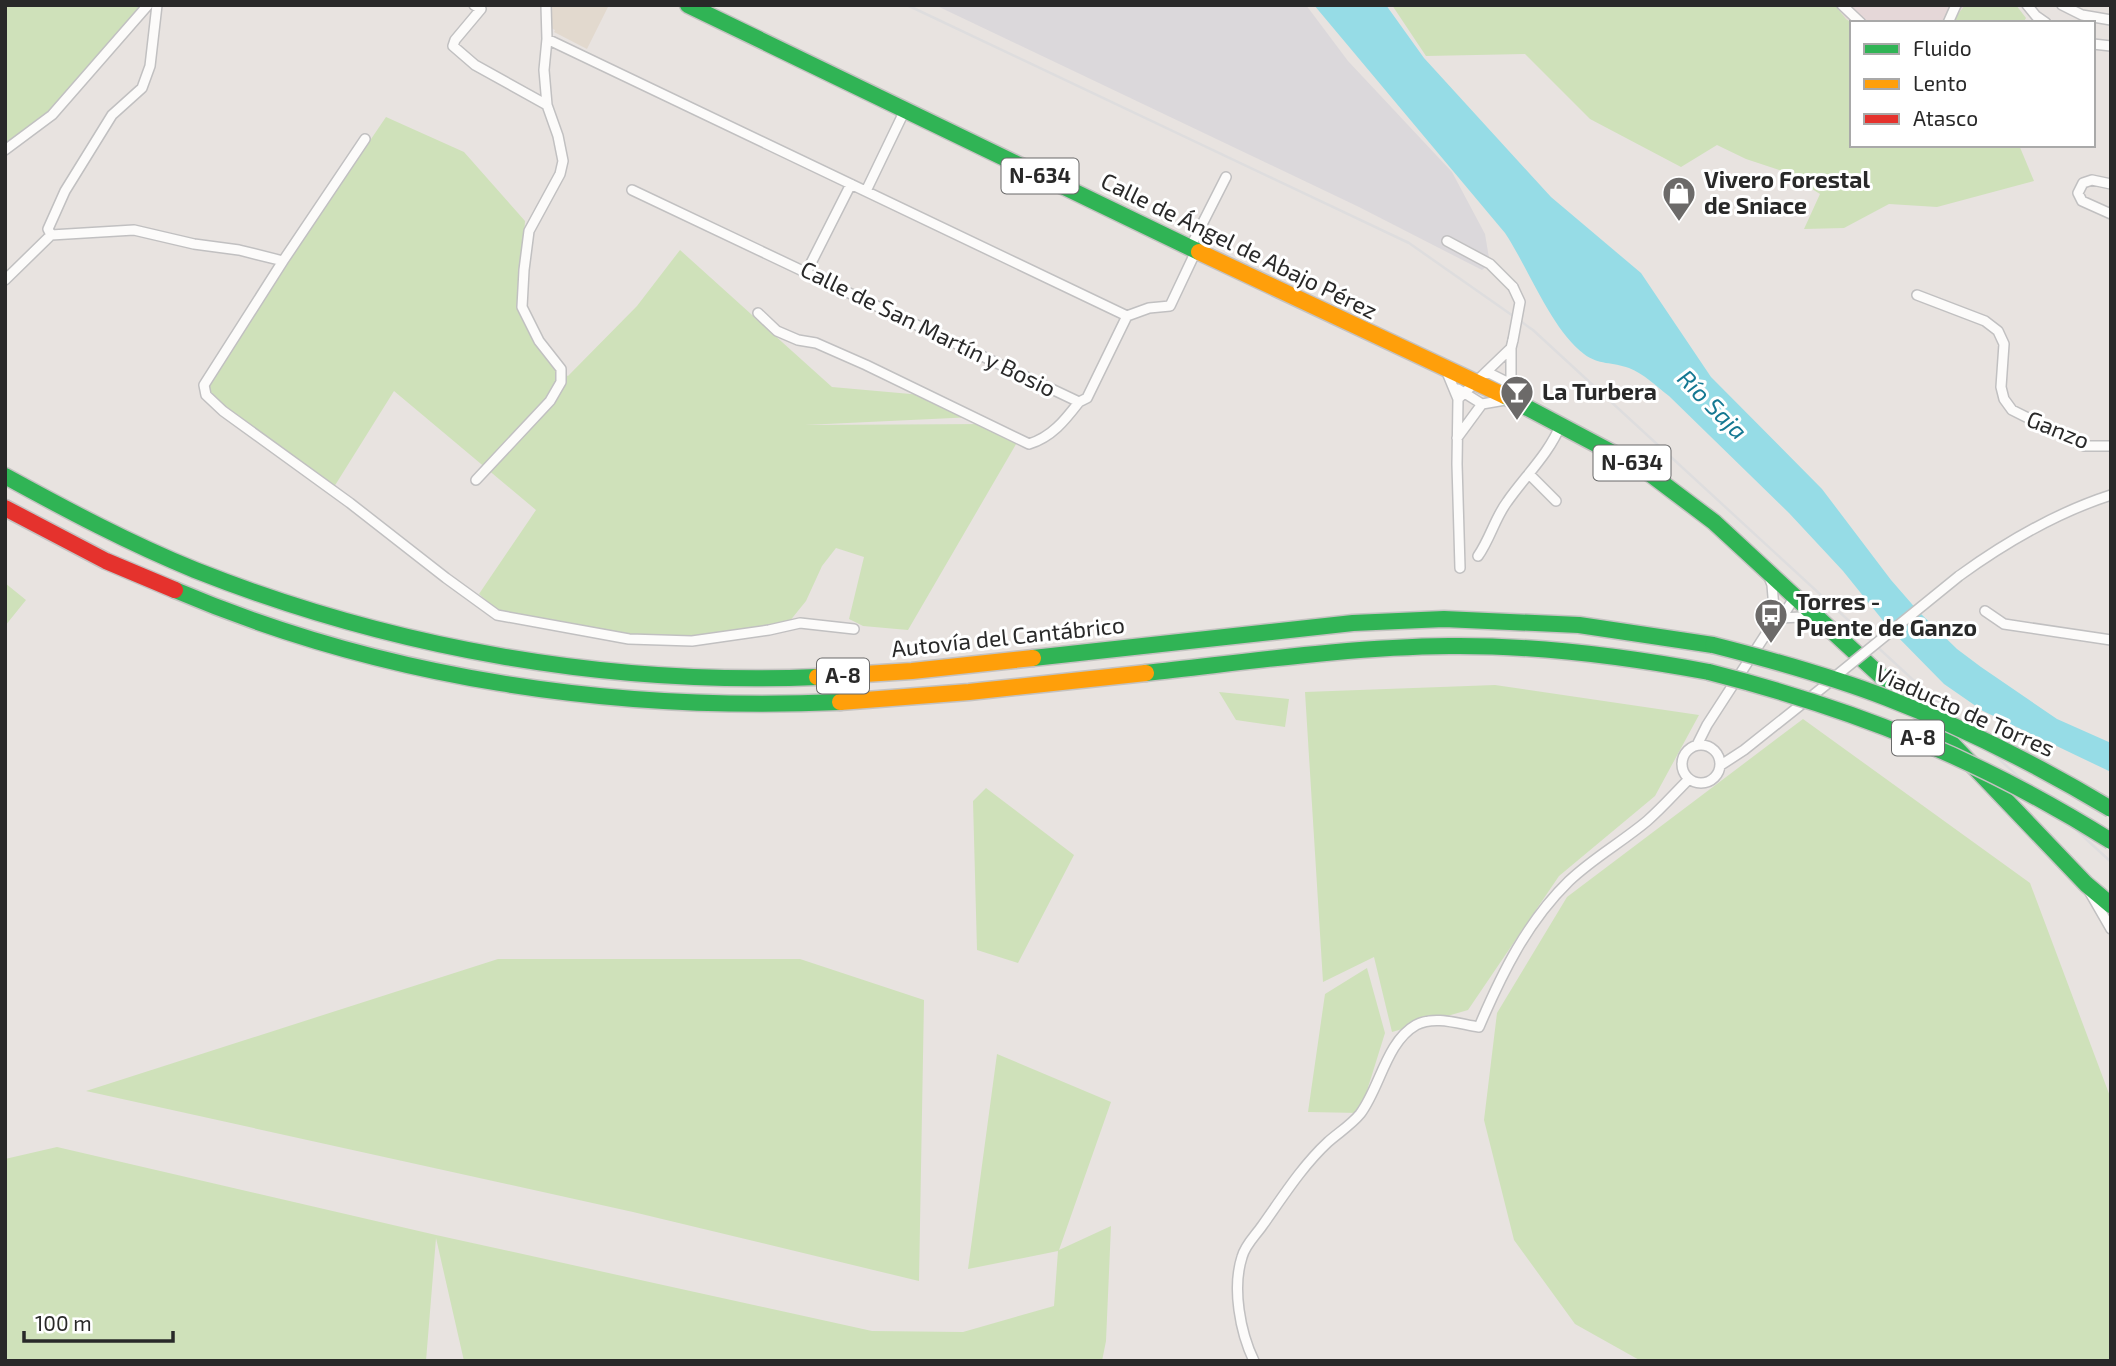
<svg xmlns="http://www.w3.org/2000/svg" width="2116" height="1366" font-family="'Exo 2',sans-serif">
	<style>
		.industrial { fill: #dbd8db }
		.education { fill: #e2d9ce }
		.medical { fill: #e5d7d8 }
		.green { fill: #cfe1ba }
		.water { fill: #96dce6 }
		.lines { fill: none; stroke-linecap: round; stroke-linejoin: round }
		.street-casing { stroke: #c1c0c1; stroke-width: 12 }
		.fast-casing { stroke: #c4c2c1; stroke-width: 19 }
		.slow-casing { stroke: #c4c2c1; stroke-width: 19 }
		.jam-casing { stroke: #c4c2c1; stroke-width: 19 }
		.street { stroke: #fcfbfa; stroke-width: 9 }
		.fast { stroke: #30b455; stroke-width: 16 }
		.slow { stroke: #ff9f0a; stroke-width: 16 }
		.jam { stroke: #e5322d; stroke-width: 16 }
		.rail { stroke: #deddde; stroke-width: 2.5 }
		.street-bridge-casing { stroke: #c1c0c1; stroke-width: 12; stroke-linecap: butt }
		.fast-bridge-casing { stroke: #c4c2c1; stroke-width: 19; stroke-linecap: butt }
		.street-bridge { stroke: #fcfbfa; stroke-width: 9 }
		.fast-bridge { stroke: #30b455; stroke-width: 16 }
		.labels { text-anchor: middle; stroke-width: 6; stroke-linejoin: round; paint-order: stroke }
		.shield { fill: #fff; stroke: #696969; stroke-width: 2 }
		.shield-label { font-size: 21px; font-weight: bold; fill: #292929 }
		.poi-label { font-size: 23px; font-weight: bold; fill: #292929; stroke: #fff; text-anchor: start }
		.street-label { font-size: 23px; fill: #292929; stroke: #fff }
		.water-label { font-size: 24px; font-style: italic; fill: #147892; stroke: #fff }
	</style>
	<rect width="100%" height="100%" fill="#e8e3e0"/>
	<path class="industrial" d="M935,5H1306L1348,61L1452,172L1485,234L1490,264L1482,270L1359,207Z"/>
	<path class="education" d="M551,5H609L587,49L554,32L555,30L551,28Z"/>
	<path class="medical" d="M1835,5H1965L1951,23H1853L1845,18Z"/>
	<path class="green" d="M5,5H148L52,115L5,151Z
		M1392,5H1835L1846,19L1852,23V145H2019L2034,181L1937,207L1889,204L1844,228L1804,229L1820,194L1785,172L1746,159L1717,145L1681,167L1590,119L1525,54L1426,56Z
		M1965,5H2016L2026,18L2023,23H1951Z
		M386,117L464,152L525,221L519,313L537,347L555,369L568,376L637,306L680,250L832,387L922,395L974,417L805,425L989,424L1019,439L908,630L863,626L849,619L864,557L836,548L822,566L806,601L789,622L690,637H651L594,630L499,612L479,594L536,510L394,391L334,487L206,395L204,385Z
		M5,583L26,600L5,626Z
		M1495,685L1699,715L1655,796L1559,876L1468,1010L1392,1032L1374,957L1323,982L1305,692Z
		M1219,692L1289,699L1285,727L1236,720Z
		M1803,719L2030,883L2111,1099V1361H1641L1575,1324L1514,1240L1484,1120L1497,1013L1567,897Z
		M986,788L1074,855L1018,963L977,950L973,801Z
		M498,959H800L924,1000L919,1281L633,1212L86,1091Z
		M1367,968L1385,1033L1360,1113L1308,1112L1325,994Z
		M997,1054L1111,1102L1059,1250L1111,1226L1106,1341L1102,1361H464L436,1238L426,1361H5V1159L57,1147L436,1235L872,1331L963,1332L1054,1306L1058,1251L968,1269Z"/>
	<path class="water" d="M1314,5H1386L1424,58L1551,197L1641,273L1711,377L1822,489L1891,580L1918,611L1957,649L1981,667L2057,719L2111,743V772L1983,711L1944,684L1889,628L1843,571L1789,513L1669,396C1656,386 1644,374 1629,368C1613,362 1598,365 1584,354C1551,329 1529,269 1505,233Z"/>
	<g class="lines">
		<defs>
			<path id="street" d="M157,5L150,66L142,88L112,115L65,191L48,229L51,235L134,230L194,244L239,250L283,261L204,385L206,395L223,411L350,503L446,578L497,615L629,639L692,641L769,630L800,623L854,629
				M474,5L481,9L455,40L453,46L475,65L547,105
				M1842,5L1861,23
				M2027,5L2036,16L2046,23
				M2062,5L2082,15L2111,20
				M1948,23L1956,5
				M547,39L1127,316
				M2093,44L2111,46
				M5,150L52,115L148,5
				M2111,184L2092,180L2083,183L2078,193L2082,201L2111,214
				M632,190L1079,402C1065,420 1052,437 1029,444L866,365L816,343L798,340L777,331L758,313
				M866,191L905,110
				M1447,241L1490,264L1513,287
				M1190,248L1226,177
				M283,261L365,139
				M807,271L851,184
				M5,280L51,235
				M1917,295L1985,321L1998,331L2004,344L2001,387L2004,399L2012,410L2084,446H2111
				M1127,316L1149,308L1170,306L1196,251
				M1446,370L1458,399L1457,464L1460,568
				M1487,372L1511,384
				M1458,389L1482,404
				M1458,399L1511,348
				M1079,402L1087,398L1127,316
				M1457,438L1482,404L1511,399V348L1513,340
				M1529,474L1556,501
				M476,480L550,401L561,382V369L539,341L522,307L524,270L529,231L560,174L563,161L558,136L547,105L544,70L547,39L546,5
				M1478,556C1490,539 1495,518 1507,502C1525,476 1549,454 1561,424
				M1768,574L1772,585L1775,620
				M1959,576C2006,542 2055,513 2111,495
				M1985,611L2004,624L2111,640
				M1780,618L1801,617L1819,622
				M1682 764a19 19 0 1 1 38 0a19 19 0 1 1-38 0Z
				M1697,745L1707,725L1775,620L1784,614L1796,595
				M1721,765L1744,750L1827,684
				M2088,889L2111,929
				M1254,1361C1240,1332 1232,1288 1242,1257C1245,1245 1255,1236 1262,1226C1282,1198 1302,1166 1328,1142C1338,1133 1351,1125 1360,1114C1380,1088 1386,1042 1416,1025C1435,1015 1459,1024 1479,1027C1502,973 1527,922 1569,881C1593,858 1622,842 1647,821C1662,808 1675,793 1689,779"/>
			<path id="fast" d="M688,5L1199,252
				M1505,396L1645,470L1714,522L1935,726L2086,884L2111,905
				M5,476C67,510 129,543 195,570C392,648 606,686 817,677
				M175,590C384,679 613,712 840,702
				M1033,658L1353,623L1444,619L1579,625L1713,645
				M1146,673C1247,662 1348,647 1449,646C1537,645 1623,656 1709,672"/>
			<path id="slow" d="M1199,252L1505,396
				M817,677L912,671L1033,658
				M840,702L969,692L1146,673"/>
			<path id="jam" d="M5,508L106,561L175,590"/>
		</defs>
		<use href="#street" class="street-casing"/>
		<use href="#fast" class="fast-casing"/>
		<use href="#slow" class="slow-casing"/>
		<use href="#jam" class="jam-casing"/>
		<use href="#street" class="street"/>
		<use href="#fast" class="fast"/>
		<use href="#slow" class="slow"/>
		<use href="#jam" class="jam"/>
		<path class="rail" d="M907,5L1409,243L1533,330L2111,862"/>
		<defs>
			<path id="street-bridge" d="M1513,287L1520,302L1513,340
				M1831,680L1959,576"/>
			<path id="fast-bridge" d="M1713,645C1772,660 1830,676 1887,698C1965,728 2039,766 2111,809
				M1709,672C1858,710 1980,759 2111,841"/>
		</defs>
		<use href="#street-bridge" class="street-bridge-casing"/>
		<use href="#fast-bridge" class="fast-bridge-casing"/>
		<use href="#street-bridge" class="street-bridge"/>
		<use href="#fast-bridge" class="fast-bridge"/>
	</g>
	<defs>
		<symbol id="shop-pin" viewBox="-11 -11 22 30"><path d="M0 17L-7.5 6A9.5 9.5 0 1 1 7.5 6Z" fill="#6c6a69" stroke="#fff"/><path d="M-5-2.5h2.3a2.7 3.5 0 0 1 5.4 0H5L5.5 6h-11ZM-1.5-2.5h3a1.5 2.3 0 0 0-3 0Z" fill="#fff"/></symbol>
		<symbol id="bar-pin" viewBox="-11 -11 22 30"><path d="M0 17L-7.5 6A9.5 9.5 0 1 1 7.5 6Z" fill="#6c6a69" stroke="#fff"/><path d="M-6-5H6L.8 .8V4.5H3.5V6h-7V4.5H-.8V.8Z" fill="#fff"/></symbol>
		<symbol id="bus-pin" viewBox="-11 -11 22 30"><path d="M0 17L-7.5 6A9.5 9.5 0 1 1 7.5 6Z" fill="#6c6a69" stroke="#fff"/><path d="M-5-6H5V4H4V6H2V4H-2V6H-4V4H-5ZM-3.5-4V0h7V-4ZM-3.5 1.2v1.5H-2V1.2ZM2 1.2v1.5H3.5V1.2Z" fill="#fff"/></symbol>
	</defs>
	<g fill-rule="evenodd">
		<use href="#shop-pin" x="1660" y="174" width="38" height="52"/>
		<use href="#bar-pin" x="1498" y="373" width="38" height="52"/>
		<use href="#bus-pin" x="1752" y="596" width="38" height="52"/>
	</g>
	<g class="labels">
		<g class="shield">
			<rect x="1001.5" y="158.5" width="77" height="35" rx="5"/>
			<rect x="1593.5" y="445.5" width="77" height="35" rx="5"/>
			<rect x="817" y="658.5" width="52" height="35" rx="5"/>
			<rect x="1892" y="720.5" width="52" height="35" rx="5"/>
		</g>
		<g class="shield-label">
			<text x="1040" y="183">N-634</text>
			<text x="1632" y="470">N-634</text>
			<text x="843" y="683">A-8</text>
			<text x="1918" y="745">A-8</text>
		</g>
		<g class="poi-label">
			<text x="1704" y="188">Vivero Forestal<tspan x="1704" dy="26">de Sniace</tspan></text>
			<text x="1542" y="400">La Turbera</text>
			<text x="1796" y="610">Torres -<tspan x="1796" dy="26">Puente de Ganzo</tspan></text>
		</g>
		<g class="street-label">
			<text transform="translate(1239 246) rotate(26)" y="8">Calle de Ángel de Abajo Pérez</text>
			<text transform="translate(928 329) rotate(26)" y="8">Calle de San Martín y Bosio</text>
			<text transform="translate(2058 430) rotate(22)" y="8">Ganzo</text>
			<text transform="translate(1008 637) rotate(-6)" y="8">Autovía del Cantábrico</text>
			<text transform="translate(1965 711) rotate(24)" y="8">Viaducto de Torres</text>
		</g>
		<g class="water-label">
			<text transform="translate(1712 405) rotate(45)" y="8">Río Saja</text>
		</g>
	</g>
	<rect width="2116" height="1366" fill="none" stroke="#292929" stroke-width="14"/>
	<rect x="1850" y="21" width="245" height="126" fill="#ffffff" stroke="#a9a9a9" stroke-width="2"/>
	<rect x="1864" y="44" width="35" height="10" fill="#30b455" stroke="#a9a9a9" stroke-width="2"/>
	<text x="1913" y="56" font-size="21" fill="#292929">Fluido</text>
	<rect x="1864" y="79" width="35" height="10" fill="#ff9f0a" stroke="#a9a9a9" stroke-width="2"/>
	<text x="1913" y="91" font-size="21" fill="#292929">Lento</text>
	<rect x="1864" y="114" width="35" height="10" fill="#e5322d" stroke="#a9a9a9" stroke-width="2"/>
	<text x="1913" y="126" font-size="21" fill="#292929">Atasco</text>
	<path d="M24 1331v10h149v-10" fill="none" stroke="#292929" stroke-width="3.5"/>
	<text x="35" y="1331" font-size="21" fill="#292929" stroke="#ffffff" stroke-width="5" paint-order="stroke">100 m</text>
</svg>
